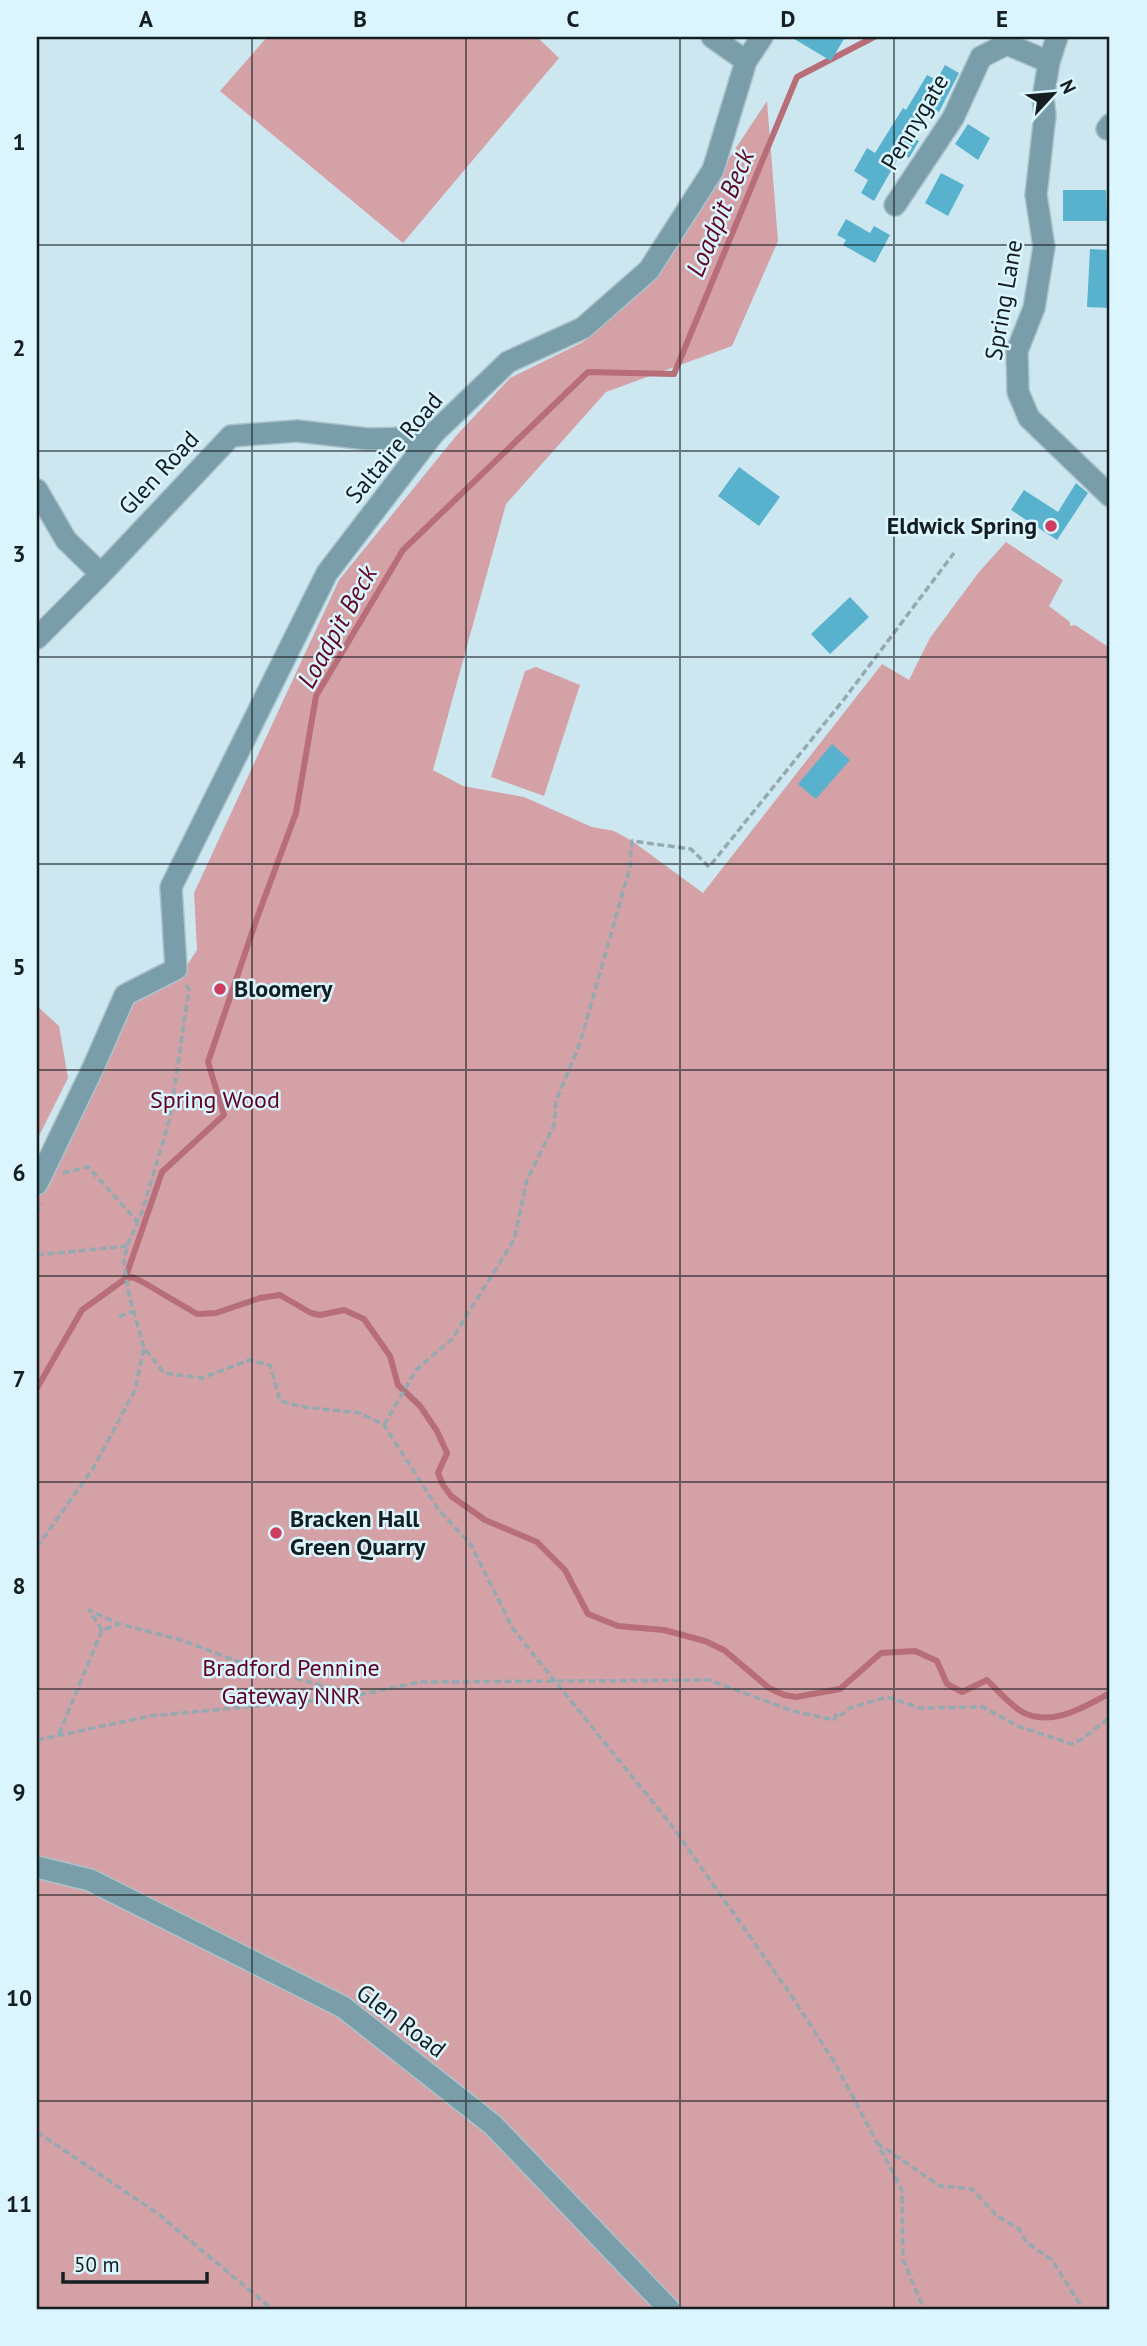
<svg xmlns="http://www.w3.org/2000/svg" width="1147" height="2346" font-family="'PT Sans',sans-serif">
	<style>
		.green { fill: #d4a1a7 }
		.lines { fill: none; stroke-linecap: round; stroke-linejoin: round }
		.stream { stroke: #b76e79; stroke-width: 6 }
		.building { fill: #58b2cd }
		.minor-casing { stroke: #acc3cb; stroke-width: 24 }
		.path { stroke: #94a9b0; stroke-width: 3.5; stroke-dasharray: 7 3.5; stroke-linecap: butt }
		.minor { stroke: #7a9ea9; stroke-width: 21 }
		.grid { fill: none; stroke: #141d20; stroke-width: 2; stroke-opacity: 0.55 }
		.poi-dot { fill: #cc3d5f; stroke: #daf5fd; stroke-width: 2.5 }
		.labels { text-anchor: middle; stroke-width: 5; stroke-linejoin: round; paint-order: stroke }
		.street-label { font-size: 24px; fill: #141d20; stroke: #daf5fd }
		.poi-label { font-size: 24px; font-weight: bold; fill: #141d20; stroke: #daf5fd; text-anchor: start }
		.park-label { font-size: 24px; fill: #600122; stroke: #daf5fd }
		.water-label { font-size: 26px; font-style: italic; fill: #630624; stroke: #daf5fd }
		.neatline { fill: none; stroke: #141d20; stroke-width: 2.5 }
		.grid-label { font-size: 23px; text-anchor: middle; font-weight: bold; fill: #141d20 }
	</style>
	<rect width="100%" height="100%" fill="#cde7f0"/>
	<path class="green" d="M267,37H537L559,58L403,243L220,91Z
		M767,101L778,241L732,346L606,392L506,504L433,770L463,786L524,797L592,827L614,831L632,841L703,893L882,664L909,680L930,638L979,572L1006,542L1063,580L1049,606L1070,622V626L1075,625L1110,648V2309H37V1192L125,1007L164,978L175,983L197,950L194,893L339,580L456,436L510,378L583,342L640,293Z
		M536,667L580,685L544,796L491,777L525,671Z
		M37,1006L59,1026L68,1078L37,1140Z"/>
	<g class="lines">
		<path class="stream" d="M125,1279L132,1277L141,1281L197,1314L216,1313L260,1298L280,1295L311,1313L320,1315L344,1310L364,1319L390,1356L398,1385L420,1406L437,1431L447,1453L438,1473L443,1485L451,1496L485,1520L537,1542L565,1570L588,1614L618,1626L664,1630L705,1641L724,1650L769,1688L784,1695L796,1697L840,1689L881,1653L915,1651L937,1661L947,1684L962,1692L987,1680C997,1690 1008,1702 1019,1710C1048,1729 1083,1708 1110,1693
			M37,1388L82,1310L125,1279L162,1172L224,1115L208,1062L257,918L296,813L316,696L403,550L588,372L674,374L797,77L874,37"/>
	</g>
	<path class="building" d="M791,37H845L831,61Z
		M945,65L959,73L939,112L926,104L907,134L919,141L909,158L901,153L874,201L861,193L868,180L854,171L867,148L875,153L903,108L906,110L927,75L937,80Z
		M968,124L990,138L978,160L955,144Z
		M941,173L964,185L948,216L925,203Z
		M1063,190H1106L1107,221H1063Z
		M846,219L870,233L874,226L890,235L875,263L843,245L846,240L837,235Z
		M1090,249L1110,250V308L1087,307Z
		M739,467L780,497L759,526L718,496Z
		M1076,483L1088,493L1057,540L1011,510L1024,490L1058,512Z
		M850,597L869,617L830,654L811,634Z
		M832,744L850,760L816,799L798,784Z"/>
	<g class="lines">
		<defs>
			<path id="minor" d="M712,37L746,61
				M1057,37L1049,62L1043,98L1045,115L1036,195L1044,247L1034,308L1017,351L1018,392L1029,418L1110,496
				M1107,129L1110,125
				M895,205L953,118L981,57L1007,44L1049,62
				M37,490L66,540L101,574
				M37,638L101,574L231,436L297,431L368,439L413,438L434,433
				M37,1184L93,1068L125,995L176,969L171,887L327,573L434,433L508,362L583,328L649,270L713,170L746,61L762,37
				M37,1867L90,1880L343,2007L493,2125L669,2309"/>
		</defs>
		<use href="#minor" class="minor-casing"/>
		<path class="path" d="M186,985L189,989L170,1118L142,1212L127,1246L124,1262L129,1295L144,1348L164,1373L202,1378L249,1360L270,1365L280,1401L304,1407L360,1413L384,1425L438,1509L471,1545L513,1629L672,1826L791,1995L835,2063L902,2190L903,2260L924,2309
			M63,1173L88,1167L137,1221
			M37,1214L41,1203
			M37,1255L127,1246
			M119,1317L134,1311
			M384,1425L416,1370L452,1339L514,1240L527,1180L554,1125L556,1101L580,1043L630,867L632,841L691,849L709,867L845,698L954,553
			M37,1547L94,1467L135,1390L144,1348
			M102,1630L89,1610L119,1624L178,1639L253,1667L332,1688L336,1699
			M59,1734L102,1630L117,1625
			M37,1740L150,1716L343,1698L421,1682L709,1680L793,1711L834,1720L837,1713L842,1715L847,1709L887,1697L920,1708L983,1707L1020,1727L1072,1744L1082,1739L1110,1717
			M37,2132L157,2213L272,2309
			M877,2143L940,2186L972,2189L997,2216L1019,2229L1026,2242L1052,2260L1083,2309"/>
		<use href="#minor" class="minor"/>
	</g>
	<path class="grid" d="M252,37V2309M466,37V2309M680,37V2309M894,37V2309M37,245H1110M37,451H1110M37,657H1110M37,864H1110M37,1070H1110M37,1276H1110M37,1482H1110M37,1689H1110M37,1895H1110M37,2101H1110"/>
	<g class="poi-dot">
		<circle cx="1051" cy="526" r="7"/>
		<circle cx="220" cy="989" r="7"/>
		<circle cx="276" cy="1533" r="7"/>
	</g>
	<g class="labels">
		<g class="street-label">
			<text transform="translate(915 122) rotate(-59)" y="8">Pennygate</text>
			<text transform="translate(1004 300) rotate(-80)" y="8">Spring Lane</text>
			<text transform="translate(394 448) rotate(-50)" y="8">Saltaire Road</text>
			<text transform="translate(159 473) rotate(-47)" y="8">Glen Road</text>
			<text transform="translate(401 2021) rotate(37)" y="8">Glen Road</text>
		</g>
		<g class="poi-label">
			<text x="1037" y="534" text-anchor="end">Eldwick Spring</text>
			<text x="234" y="997">Bloomery</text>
			<text x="290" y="1527">Bracken Hall<tspan x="290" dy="28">Green Quarry</tspan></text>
		</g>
		<g class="park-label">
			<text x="215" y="1108">Spring Wood</text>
			<text x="291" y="1676">Bradford Pennine<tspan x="291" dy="28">Gateway NNR</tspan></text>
		</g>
		<g class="water-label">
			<text transform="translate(720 213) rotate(-67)" y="9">Loadpit Beck</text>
			<text transform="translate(337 627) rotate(-61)" y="9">Loadpit Beck</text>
		</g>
	</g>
	<rect width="1147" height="2346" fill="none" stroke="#daf5fd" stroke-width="77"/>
	<g transform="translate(1053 94) rotate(64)" stroke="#daf5fd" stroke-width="5" paint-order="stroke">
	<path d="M0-5L12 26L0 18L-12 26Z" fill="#141d20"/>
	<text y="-10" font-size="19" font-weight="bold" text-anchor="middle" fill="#141d20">N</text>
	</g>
	<path d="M63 2272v10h144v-10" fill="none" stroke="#141d20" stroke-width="3.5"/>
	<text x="74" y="2272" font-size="21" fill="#141d20" stroke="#daf5fd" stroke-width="5" paint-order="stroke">50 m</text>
	<rect x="38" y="38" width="1070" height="2270" class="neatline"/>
	<g class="grid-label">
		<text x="146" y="27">A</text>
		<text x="360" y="27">B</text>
		<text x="573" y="27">C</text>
		<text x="788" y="27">D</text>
		<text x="1002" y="27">E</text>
		<text x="19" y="150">1</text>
		<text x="19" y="356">2</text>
		<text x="19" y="562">3</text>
		<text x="19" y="768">4</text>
		<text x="19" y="975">5</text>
		<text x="19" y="1181">6</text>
		<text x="19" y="1387">7</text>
		<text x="19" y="1594">8</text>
		<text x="19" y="1800">9</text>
		<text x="19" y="2006">10</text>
		<text x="19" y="2212">11</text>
	</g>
</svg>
